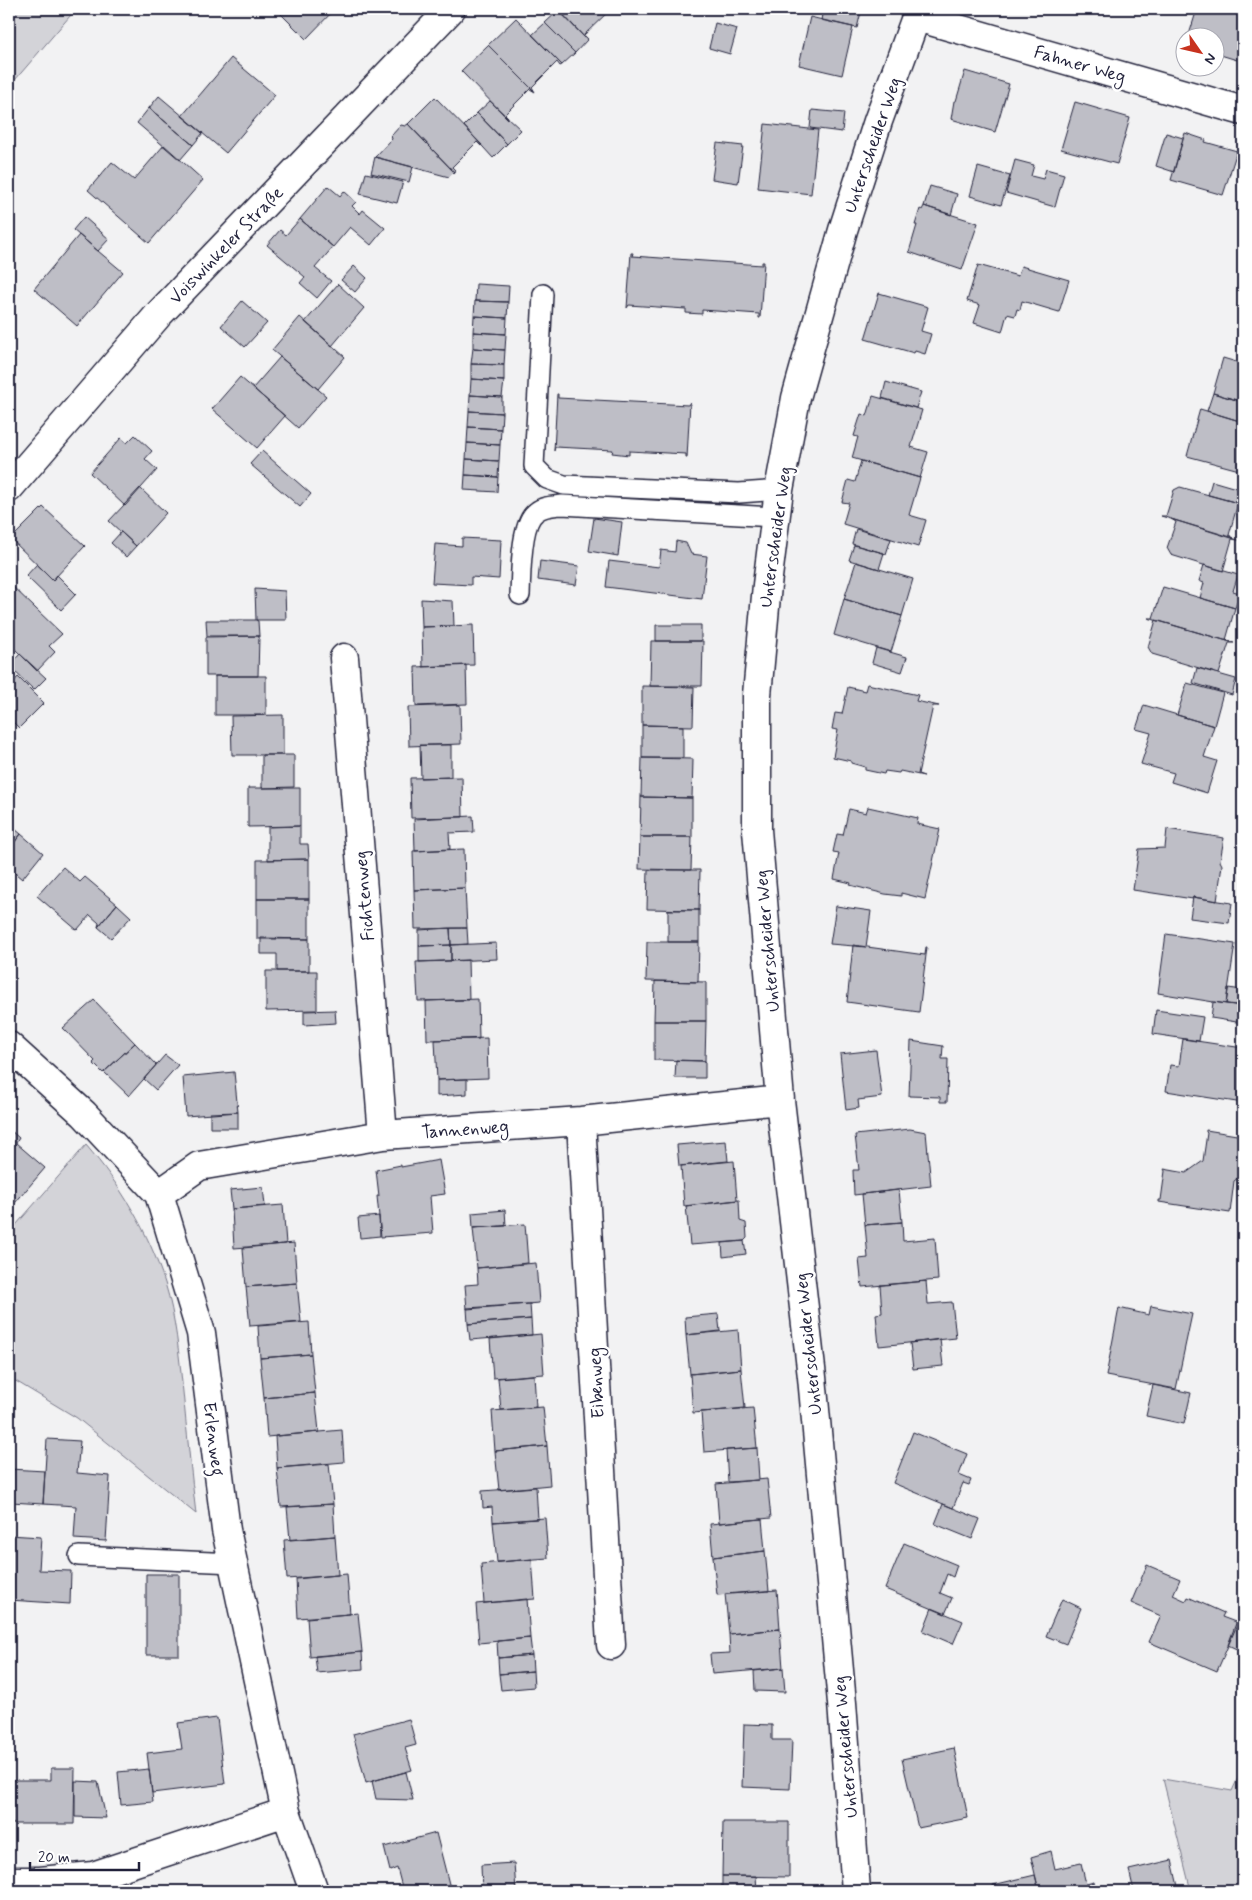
<svg xmlns="http://www.w3.org/2000/svg" width="1252" height="1900" font-family="Mynerve,sans-serif">
	<style>
		.green { fill: #d3d3d8; stroke: #7a7a8a }
		.building { fill: #bebec6; stroke: #22223b }
		.lines { fill: none; stroke-linecap: round; stroke-linejoin: round }
		.lane-casing { stroke: #22223b; stroke-width: 22 }
		.street-casing { stroke: #22223b; stroke-width: 31 }
		.lane { stroke: #fff; stroke-width: 19 }
		.street { stroke: #fff; stroke-width: 28 }
		.labels { text-anchor: middle; stroke-width: 5; stroke-linejoin: round; paint-order: stroke }
		.street-label { font-size: 18px; fill: #22223b; stroke: #fff }
	</style>
	<rect width="100%" height="100%" fill="#f2f2f3"/>
	<filter id="ink" filterUnits="userSpaceOnUse"><feTurbulence type="fractalNoise" baseFrequency=".02" numOctaves="2"/><feDisplacementMap in="SourceGraphic" scale="10" xChannelSelector="R" yChannelSelector="G"/><feConvolveMatrix kernelMatrix="1 2 1 2 8 2 1 2 1" color-interpolation-filters="sRGB"/></filter>
	<g filter="url(#ink)">
		<path class="green" d="M9,9H76L9,87Z
			M86,1145C121,1186 148,1231 165,1283C176,1318 179,1355 183,1392C187,1433 191,1473 196,1514L77,1418L9,1377V1233Z
			M1243,1767V1891H1191L1163,1779L1232,1791Z"/>
		<path class="building" d="M276,9H335L306,39Z
			M557,9H610L614,13L610,10L584,35L588,39L587,40Z
			M823,9H846L861,12L857,28L821,20Z
			M1197,9H1227L1243,13V41L1237,60L1214,53V38H1188Z
			M559,10L587,40L575,53L545,23Z
			M810,17L853,27L842,75L799,65Z
			M516,18L562,65L560,66L557,62L532,87L535,92L488,45Z
			M545,23L575,53L562,65L532,35Z
			M715,23L737,29L730,54L709,48Z
			M488,45L535,92L530,89L505,114L508,117V119L461,71Z
			M231,58L275,95L226,153L182,116Z
			M965,71L1009,84L995,132L951,119L954,101H956Z
			M159,96L203,133L193,145L149,108Z
			M435,97L482,145L481,146L477,142L452,167L455,170L454,172L408,124Z
			M490,101L521,130L507,144L477,113Z
			M1075,102L1130,118L1117,164L1061,149Z
			M149,108L193,145L180,160L137,123Z
			M812,110L844,113L842,132L810,128Z
			M477,113L507,144L493,158L464,126Z
			M408,124L454,172L449,177L375,157L392,139L391,136L401,125L405,126Z
			M765,124L818,130L811,194L758,188Z
			M1166,133L1183,138L1174,172L1156,166Z
			M1185,133L1206,140L1205,142L1237,151L1223,195L1171,180Z
			M717,143L743,146L738,183L712,179Z
			M164,145L203,180L149,243L88,190L112,162L134,180Z
			M375,157L413,167L409,182L371,173Z
			M1015,160L1034,165L1031,176L1043,179L1046,169L1064,174L1055,207L1006,193Z
			M978,167L1010,176L1001,205L970,196Z
			M366,173L403,182L397,203L360,194Z
			M328,186L340,196L344,191L356,202L352,206L360,214L363,210L385,228L371,245L350,227L333,247L300,219Z
			M930,186L957,194L951,215L924,206Z
			M924,206L978,223L962,270L909,252L917,225H915L920,209L922,210Z
			M84,217L109,239L98,251L73,230Z
			M300,219L333,247L315,268L331,281L317,298L300,283L305,277L267,245L280,230L286,235Z
			M79,235L123,272L77,326L34,289Z
			M631,253H633L632,256L762,265V262H764L760,318H759V314L702,310V314L686,313V309L629,305L627,308Z
			M978,265L1018,276L1021,266L1069,280L1059,312L1022,301L1020,310L1017,309L1015,316L1007,314L1002,332L974,323L980,305L967,301Z
			M354,266L367,278L355,292L341,280Z
			M338,284L364,308L332,346L305,322Z
			M476,284L509,286L508,302L475,301Z
			M879,293L928,307L921,331L931,334L925,354L915,351L914,353L865,339Z
			M242,301L267,323L245,347L221,326Z
			M475,301L508,302L507,318L474,316Z
			M474,316L507,318L506,334L473,332Z
			M300,317L345,357L318,389L272,350Z
			M473,332L506,334L505,350L473,348Z
			M473,348L505,350L504,365L471,364Z
			M280,357L326,396L298,428L253,388Z
			M1223,358L1243,364V402L1213,393Z
			M471,364L504,365V381L471,379Z
			M240,377L285,416L257,448L212,409Z
			M471,379L504,381L502,397L470,395Z
			M886,382L921,392L916,408L882,398Z
			M1213,393L1243,402V422L1207,411Z
			M557,394H558V398L688,405L690,402L687,458H686V454L629,451V455L612,453L613,450L555,447L554,451Z
			M470,395L502,397V413L469,411Z
			M873,396L922,410L911,447L928,452L920,478L852,458L858,437L854,436L861,414L867,416Z
			M1200,409L1243,422V471L1187,456Z
			M469,411L502,413L501,429L468,427Z
			M468,427L501,429L500,445L467,443Z
			M135,435L152,451L145,459L157,470L125,506L90,473L121,438L127,443Z
			M467,443L500,445L499,461L466,459Z
			M262,451L311,494L300,507L250,464Z
			M466,459L499,461L498,477L465,475Z
			M861,461L920,478L909,515L926,520L918,547L843,524L849,503L842,502L848,480L855,482Z
			M465,475L498,477L497,492L464,490Z
			M1212,481L1243,490V510L1237,508L1238,503L1208,495Z
			M1180,487L1238,503L1229,535L1234,538L1161,516H1166L1174,490Z
			M140,488L166,513L136,546L109,521Z
			M43,507L85,546L53,580L11,539Z
			M594,518L622,522L618,556L589,551Z
			M1171,519L1238,540L1232,539L1223,571L1171,555L1167,548L1176,522Z
			M856,529L891,539L886,554L852,544Z
			M121,532L136,546L126,557L111,543Z
			M462,538L501,540L499,579L471,577V585L432,583L435,544L462,546Z
			M676,541L686,543L691,554L707,556L702,599L606,587L609,561L659,567L661,550L675,552Z
			M854,545L884,553L879,569L849,560Z
			M540,561L579,566L576,585L538,580Z
			M856,562L913,579L902,616L844,599Z
			M37,564L53,580L57,575L76,594L61,610L26,576Z
			M1204,565L1238,575L1233,591L1240,593L1235,608L1200,598L1204,583L1199,581Z
			M9,583L62,634L49,646L55,652L37,671L9,643Z
			M1163,587L1235,608L1226,640L1231,642L1148,618H1153Z
			M255,589L285,591L286,620H256Z
			M421,599L453,601L454,626L422,627Z
			M844,599L902,616L891,652L834,635Z
			M206,620H256L258,621L259,636H207Z
			M1156,620L1234,643H1229L1219,674L1152,654L1148,647Z
			M473,625L474,665L423,667L422,627Z
			M656,625H701V641H656Z
			M259,636L258,676H206V637Z
			M651,641H703L702,686H650Z
			M876,648L907,657L902,672L872,663Z
			M20,654L46,678L34,690L9,666Z
			M466,665L467,704L416,706L415,667Z
			M1197,668L1236,679L1232,695L1193,683Z
			M215,676H266V715H215Z
			M18,677L44,703L19,728L9,718V687Z
			M1187,683L1223,693L1214,726L1177,715Z
			M867,684L918,695L916,701L939,706H933L918,774L924,776L900,771L899,773L885,771L884,774L865,770V767L851,763V761L833,757L838,730L832,729L835,713L842,714L848,687L865,691Z
			M642,686L694,687L693,726L642,725Z
			M460,705L461,744L409,746L408,707Z
			M1144,705L1214,726L1204,757L1217,761L1207,793L1171,782L1174,773L1141,764L1151,733L1136,729Z
			M283,715V755H232L231,716Z
			M642,725L683,726V758H642Z
			M420,745H451V777L421,778Z
			M262,755H294V787L262,788Z
			M642,758L693,759L692,798L641,797Z
			M462,777L463,817L411,818L410,778Z
			M248,788H300V826L248,827Z
			M641,797L692,798V837H640Z
			M868,807L918,818L917,824L940,829L925,899L901,893V896L885,894L850,885L851,883L834,879L839,853L833,852L837,834L843,835L849,809L866,813Z
			M473,816L474,832L449,833L450,849L415,851L414,819Z
			M9,824L21,834L9,849Z
			M300,826V844H308L309,859L268,860V827Z
			M1167,829L1224,838L1220,861L1222,865L1217,901L1193,897V899L1133,890L1139,849L1165,848Z
			M21,834L43,853L22,879L9,868V849Z
			M640,837H692L691,870L639,869Z
			M464,849L465,888L414,890L413,851Z
			M309,859V899H257V860Z
			M63,867L80,882L85,877L117,904L98,927L99,923L90,915L77,930L37,896Z
			M648,870H700L699,910L647,909Z
			M465,888L467,928L415,929L414,890Z
			M1193,897L1232,903L1229,923L1190,918Z
			M257,899H309V939H257Z
			M117,904L131,917L111,938L98,927Z
			M836,906L871,911L866,947L830,944Z
			M668,910H699V942H668Z
			M450,928L451,945L419,946V930Z
			M450,928H467L468,944L451,945Z
			M1166,934L1235,944L1226,1004L1158,993Z
			M261,938L309,939V971H277V954H261Z
			M647,942H699L698,982L646,981Z
			M496,943L497,959L451,961V945Z
			M451,945V961L419,962V946Z
			M853,945L925,955L926,947H927L919,1012L847,1002Z
			M468,960L469,1000L418,1001L416,962Z
			M266,971H317V1010L266,1011Z
			M655,981L706,982V1021H654Z
			M1228,988L1243,990V1006L1226,1004Z
			M478,999L479,1039L427,1040L426,1001Z
			M94,1000L135,1043L103,1073L93,1063L95,1061L63,1028Z
			M1213,1002L1243,1006V1023L1211,1018Z
			M335,1010L336,1023L304,1025V1011Z
			M1156,1010L1203,1017L1199,1041L1153,1034Z
			M654,1021H706L705,1061L654,1060Z
			M487,1038L488,1078L437,1080L435,1040Z
			M1183,1039L1243,1048V1103L1166,1091L1170,1065L1179,1066Z
			M911,1041L943,1046L942,1059H948L947,1102H940V1097L909,1096Z
			M135,1043L156,1065L129,1096L104,1072Z
			M876,1050L882,1097L858,1100L859,1108L846,1110L840,1054Z
			M165,1055L178,1065L156,1090L144,1079Z
			M676,1060L705,1061V1078H675Z
			M234,1072L238,1112L186,1116L183,1077Z
			M467,1079V1094L437,1096V1080Z
			M238,1112V1128H210V1113Z
			M9,1129L19,1138L16,1143L45,1168L9,1210Z
			M910,1129L926,1132L931,1186L854,1195L853,1170H859L855,1135Z
			M1206,1130L1243,1136V1174L1234,1181L1230,1213L1159,1202V1200H1161L1165,1171L1164,1169L1186,1173L1203,1161L1207,1133L1206,1132Z
			M726,1141L728,1161L679,1166L677,1145Z
			M439,1160L445,1194L430,1196L433,1233L381,1237L377,1196H379L376,1170L401,1165V1167Z
			M734,1161L737,1200L684,1206L681,1166Z
			M263,1187L265,1206L232,1209L230,1190Z
			M899,1190L902,1222L865,1225L862,1194Z
			M739,1200L740,1221L746,1223L747,1238L744,1241L690,1245L686,1206Z
			M283,1205L286,1244L234,1248L232,1209Z
			M505,1210L506,1226L473,1228L472,1213Z
			M379,1216L380,1236L360,1238L358,1218Z
			M902,1222L903,1241L935,1238L938,1280L862,1287L859,1259L868,1258L865,1225Z
			M525,1224L528,1263L477,1268L473,1228Z
			M744,1241L746,1254L723,1257L722,1243Z
			M294,1243L297,1283L246,1287L243,1248Z
			M536,1263L539,1303L467,1309L465,1285L478,1284L477,1268Z
			M926,1281L928,1304L952,1302L956,1338L879,1346L876,1314L882,1313L880,1285Z
			M297,1283L301,1322L250,1326L246,1287Z
			M530,1304L531,1319L468,1324L467,1308Z
			M1151,1306L1192,1314L1176,1389L1106,1376L1119,1308L1149,1315Z
			M718,1314L720,1331L686,1335L685,1317Z
			M531,1319L532,1335L470,1340L468,1324Z
			M309,1322L311,1354L260,1358L258,1326Z
			M738,1330L741,1369L690,1374L686,1335Z
			M541,1334L544,1374L493,1378L490,1339Z
			M940,1339L943,1366L913,1369L910,1343Z
			M311,1354L315,1393L264,1398L260,1358Z
			M741,1369L745,1408L693,1413L690,1374Z
			M534,1375L536,1407L501,1410L498,1378Z
			M1153,1385L1191,1393L1184,1424L1146,1416Z
			M315,1393L319,1432L267,1437L264,1398Z
			M543,1407L547,1446L495,1451L492,1411Z
			M753,1408L757,1448L704,1452L701,1412Z
			M342,1430L344,1462L277,1468L275,1436Z
			M913,1432L967,1454L959,1475L971,1480L969,1485L963,1483L953,1508L893,1483Z
			M47,1439L80,1441L77,1473L110,1476L106,1541L74,1539L76,1506L43,1504Z
			M547,1446L550,1485L499,1490L495,1451Z
			M757,1448L759,1480L728,1482L726,1450Z
			M329,1464L333,1504L281,1507L277,1468Z
			M9,1469L45,1471L43,1504L11,1502L9,1529Z
			M767,1479L771,1518L719,1523L716,1484Z
			M536,1487L538,1519L493,1522L492,1507L483,1508L482,1491Z
			M333,1504L335,1536L290,1540L287,1507Z
			M943,1504L980,1519L972,1539L935,1524Z
			M545,1518L548,1558L497,1562L493,1522Z
			M762,1519L765,1551L713,1557L710,1524Z
			M9,1535L41,1537L39,1570L71,1571L70,1604L9,1600Z
			M335,1536L338,1575L287,1579L284,1540Z
			M904,1543L957,1565L953,1577L947,1574L940,1593L952,1598L945,1614L885,1589Z
			M765,1551L769,1591L717,1595L713,1557Z
			M532,1559L535,1599L484,1603L481,1564Z
			M1147,1565L1180,1579L1173,1595L1186,1601L1188,1597L1224,1613L1222,1617L1238,1623L1217,1671L1149,1642L1161,1616L1131,1603Z
			M146,1574H179V1655H146Z
			M347,1574L350,1614L298,1618L296,1579Z
			M777,1590L780,1629L729,1634L725,1594Z
			M527,1599L530,1638L479,1643L476,1604Z
			M1062,1599L1081,1608L1066,1644L1046,1636Z
			M1242,1607L1243,1608V1652L1228,1645Z
			M932,1608L963,1621L953,1644L923,1631Z
			M358,1613L362,1652L310,1657L307,1618Z
			M780,1629L783,1668L712,1674L710,1654L730,1653L729,1634Z
			M530,1638L532,1655L498,1658L497,1641Z
			M362,1652L363,1669L317,1673L315,1656Z
			M532,1655L533,1671L499,1674L498,1658Z
			M783,1668L785,1692L755,1691L754,1671Z
			M533,1671L534,1687L501,1690L499,1674Z
			M217,1718L225,1784L152,1793L147,1753L182,1749L178,1723Z
			M409,1719L416,1745L405,1748L412,1770L366,1783L353,1734Z
			M744,1724L772,1725V1740H792L790,1789L742,1787Z
			M954,1748L968,1818L918,1828L902,1759Z
			M51,1768H75L74,1824H9V1780H51Z
			M149,1769L153,1802L121,1805L118,1772Z
			M406,1772L413,1800L376,1799L372,1781Z
			M75,1781L98,1782L106,1818L75,1817Z
			M723,1822H789V1877L722,1876Z
			M436,1833L450,1888L437,1891H403L397,1868L390,1871L384,1847Z
			M1051,1851L1055,1869L1081,1863L1086,1884L1094,1882L1095,1886L1080,1891H1039L1031,1857Z
			M1172,1860L1179,1891H1134L1129,1870Z
			M514,1863L516,1891H482L481,1865Z
			M1035,1875L1039,1891H994L993,1885Z
			M722,1876H756L757,1891H722Z"/>
		<g class="lines">
			<defs>
				<path id="lane" d="M543,294L534,466L547,479L564,485L739,493L779,490
					M520,595C521,576 520,523 536,512C543,506 553,506 562,505L776,517
					M79,1556L234,1563"/>
				<path id="street" d="M917,17L1243,111
					M9,488L159,314L451,9
					M344,658L383,1135
					M9,1046L84,1114L159,1194L201,1333L226,1530L286,1812L314,1891
					M581,1121L611,1645
					M159,1194L199,1166L383,1135L581,1121L780,1100
					M9,1881H40L93,1876L286,1812
					M856,1891L842,1703L812,1377L780,1100L757,830V695L767,585L779,490L796,398L843,230L878,121L919,9"/>
			</defs>
			<use href="#lane" class="lane-casing"/>
			<use href="#street" class="street-casing"/>
			<use href="#lane" class="lane"/>
			<use href="#street" class="street"/>
		</g>
	</g>
	<g class="labels">
		<g class="street-label">
			<text transform="translate(1080 64) rotate(16)" y="6">Fahner Weg</text>
			<text transform="translate(872 145) rotate(-71)" y="6">Unterscheider Weg</text>
			<text transform="translate(226 245) rotate(-46)" y="6">Voiswinkeler Straße</text>
			<text transform="translate(775 537) rotate(-82)" y="6">Unterscheider Weg</text>
			<text transform="translate(364 896) rotate(-95)" y="6">Fichtenweg</text>
			<text transform="translate(767 941) rotate(-95)" y="6">Unterscheider Weg</text>
			<text transform="translate(465 1129) rotate(-4)" y="6">Tannenweg</text>
			<text transform="translate(808 1344) rotate(-96)" y="6">Unterscheider Weg</text>
			<text transform="translate(596 1383) rotate(-93)" y="6">Eibenweg</text>
			<text transform="translate(214 1439) rotate(83)" y="6">Erlenweg</text>
			<text transform="translate(845 1747) rotate(-95)" y="6">Unterscheider Weg</text>
		</g>
	</g>
	<rect width="1252" height="1900" fill="none" stroke="#fff" stroke-width="30"/>
	<rect x="15" y="15" width="1222" height="1870" fill="none" stroke="#22223b" stroke-width="2" filter="url(#ink)"/>
	<g transform="translate(1200 52) rotate(124)"><circle r="24" fill="#ffffff" stroke="#a7a7b1"/>
	<path d="M0-4L9 19L0 12L-9 19Z" fill="#c8321e"/>
	<text y="-8" font-size="14" font-weight="bold" text-anchor="middle" fill="#22223b">N</text>
	</g>
	<path d="M30 1862v8h109v-8" fill="none" stroke="#22223b" stroke-width="2.5"/>
	<text x="38" y="1862" font-size="15" fill="#22223b" stroke="#ffffff" stroke-width="4" paint-order="stroke">20 m</text>
</svg>
